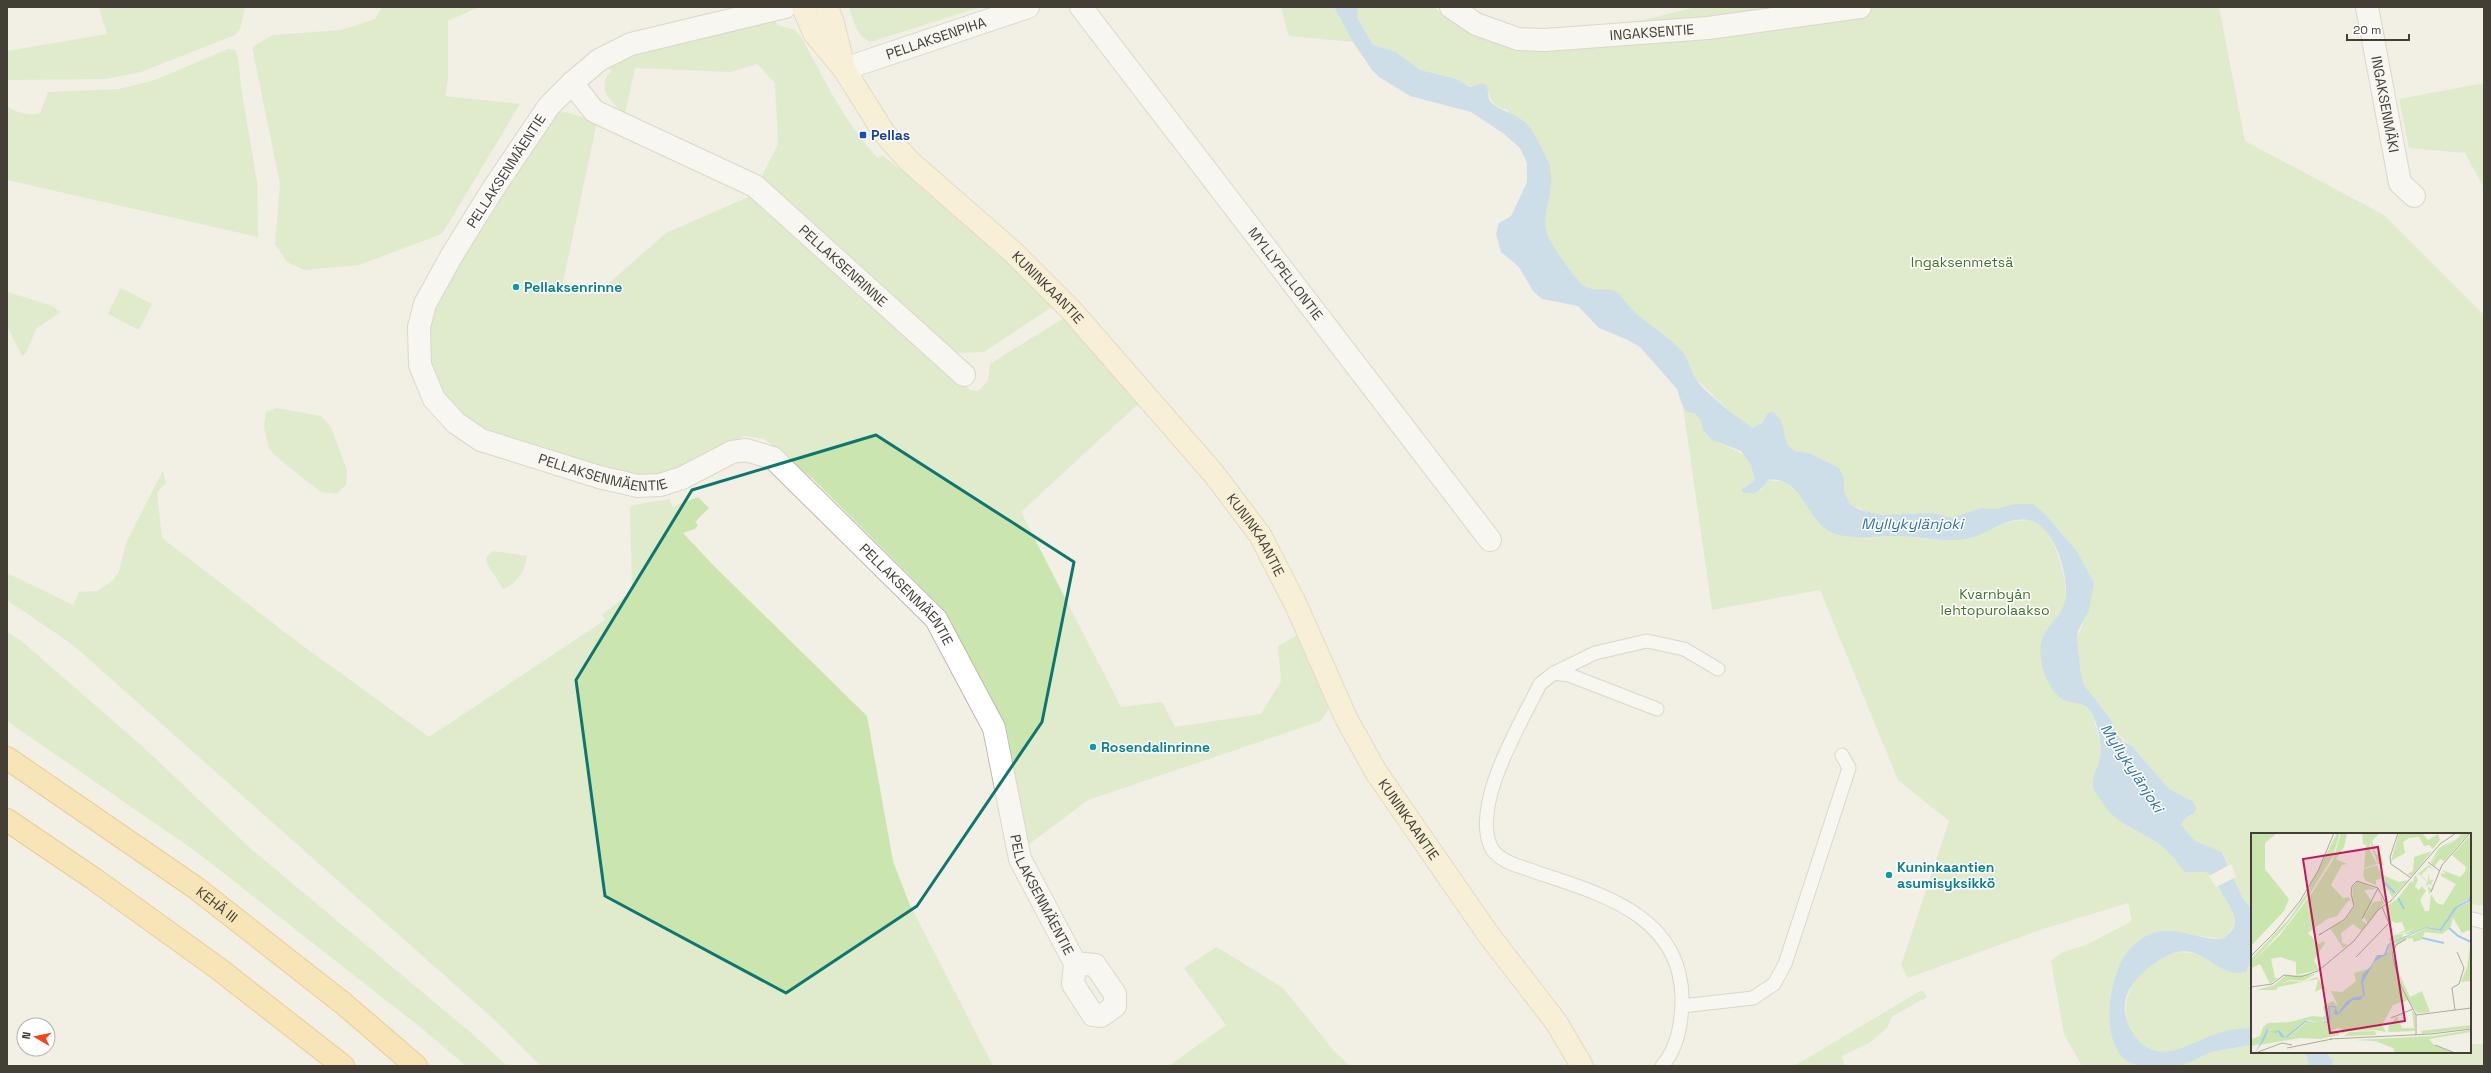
<svg xmlns="http://www.w3.org/2000/svg" width="2491" height="1073" font-family="'Space Grotesk',sans-serif">
	<style>
		.green { fill: #cae6ae }
		.water { fill: #a1cbee }
		.pier { fill: #f2efe5 }
		.lines { fill: none; stroke-linecap: round; stroke-linejoin: round }
		.service-casing { stroke: #c0baaa; stroke-width: 15 }
		.minor-casing { stroke: #c0baaa; stroke-width: 24 }
		.secondary-casing { stroke: #d1c495; stroke-width: 24 }
		.trunk-casing { stroke: #daa637; stroke-width: 24 }
		.service { stroke: #fff; stroke-width: 13 }
		.minor { stroke: #fff; stroke-width: 22 }
		.secondary { stroke: #fdf2c3; stroke-width: 22 }
		.trunk { stroke: #fcda7e; stroke-width: 22 }
		.marked { fill: none; stroke: #0f766e; stroke-width: 3; stroke-linejoin: round }
		.transit-dot { fill: #1a4fb4; stroke: #fff; stroke-width: 1.5 }
		.culture-dot { fill: #0f9aa8; stroke: #fff; stroke-width: 1.5 }
		.labels { text-anchor: middle; stroke-width: 3; stroke-linejoin: round; paint-order: stroke }
		.street-label { font-size: 14px; fill: #443f35; stroke: #fff }
		.transit-label { font-size: 14px; font-weight: bold; fill: #164399; stroke: #fff; text-anchor: start }
		.park-label { font-size: 14px; fill: #427429; stroke: #fff }
		.culture-label { font-size: 14px; font-weight: bold; fill: #0d838f; stroke: #fff; text-anchor: start }
		.water-label { font-size: 15px; font-style: italic; fill: #3072ad; stroke: #fff }
		.inset-river { fill: none; stroke: #a1cbee; stroke-width: 2 }
		.inset-road { fill: none; stroke: #aca99f; stroke-width: 1 }
		.view { fill: #c2185b; fill-opacity: 0.15; stroke: #c2185b; stroke-width: 2 }
		.inset-edge { fill: none; stroke: #443f35; stroke-width: 2 }
	</style>
	<rect width="100%" height="100%" fill="#f2efe5"/>
	<path class="green" d="M99,7H245L240,29L235,35L141,72L106,79L7,80V51L107,34Z
		M382,7H479L448,21V80L445,96L520,104L442,234L359,265L304,270L287,262L275,244L280,184L252,47L273,35L341,30L375,19Z
		M849,7H981L870,42C856,35 853,20 849,7Z
		M1281,7H1334L1353,42L1289,36Z
		M1355,7H1434L1442,14L1492,39L1603,30L1696,7H2219L2245,141L2384,215L2484,315V906L2470,904V834H2252V920L2223,853L2197,848L2181,825L2184,820L2192,815L2185,802L2169,789L2132,746L2117,734L2110,718L2084,685L2081,674L2077,638L2083,623L2085,569L2076,550L2045,514L1962,520L1871,514L1850,504L1844,491L1798,452L1794,451L1760,428H1753L1738,419L1696,379L1694,375L1588,295L1541,236L1546,170L1507,110C1495,106 1491,103 1488,91L1418,72L1385,49L1373,45L1357,17Z
		M775,19L777,25L795,30L802,38C824,79 845,124 878,158L882,155L966,222L1055,305L984,352L954,353L759,182L778,144L775,83L757,64L731,72L635,68L624,118L616,113L618,108C606,95 598,87 611,71L609,64L619,58Z
		M228,49L235,50L238,57L241,87L257,182L258,237L7,180V106C17,112 28,117 40,113L48,92L119,89L155,80Z
		M2484,83V188L2465,153L2409,148L2399,99Z
		M566,112L597,122L563,282L602,289L666,233L753,195L970,390L978,391L988,381L990,364L1064,318L1138,404L1021,512L1121,707L1162,702L1175,727L1261,714L1281,681L1278,646L1297,635L1329,708L1321,721L1088,800L1028,845L1007,731L944,610L812,478L764,439L745,436L669,473L637,477L502,436L466,419L444,395L429,368L426,336L435,299L498,196L555,113Z
		M121,288L152,304L139,330L108,314Z
		M7,292L50,305L61,312L37,328L26,353L22,356L7,326Z
		M1683,407C1688,412 1696,412 1700,419C1702,422 1701,428 1704,431C1720,452 1753,444 1755,480L1745,486L1761,491L1768,480L1785,482L1802,497L1865,539C1877,537 1889,535 1901,536C1918,537 1936,541 1953,540C1992,538 2035,491 2056,550C2063,568 2067,584 2065,603L2084,705L2091,711L2099,737L2214,876C2223,899 2250,922 2222,939L2201,936L2122,960L2125,1051L2197,1059L2212,1052L2252,1045V1052H2304L2308,1059V1066H2082L2064,1034L2051,961L2061,953L2086,945L2132,921L2128,903L2043,929L1908,978L1901,965L1949,821L1898,780L1820,590L1712,610Z
		M276,408L321,416L331,427L347,470L346,485L337,494L321,492L280,460L269,449L264,427L266,412Z
		M163,470L166,483L157,492L162,538L299,643L429,737L605,620L602,615L632,591L630,508L634,505L670,499L672,507L698,497L709,508L695,522L698,525L695,529L683,533L714,566L867,716L893,861L909,903L993,1066H541L499,1024L73,645L7,600V573L73,605L79,592L97,591L113,580L119,572L126,543Z
		M493,551L527,556C524,571 518,584 503,589L486,562L487,556Z
		M7,632L20,640L141,745L251,849L475,1036L507,1066H466L420,1027L198,853L7,721Z
		M2252,946V1030C2239,1032 2225,1032 2213,1036C2205,1038 2199,1044 2191,1046C2181,1050 2168,1052 2158,1051C2144,1050 2135,1040 2130,1027C2115,997 2143,960 2174,953C2184,951 2191,954 2201,954C2218,953 2235,948 2252,946Z
		M1217,947L1283,988L1335,1052L1350,1066H1169L1226,1025L1184,968Z
		M1922,990L1927,997L1893,1016L1887,1028L1869,1043L1842,1056L1845,1066H1794Z
		M2470,1044H2484V1066H2325L2319,1052H2470Z"/>
	<path class="water" d="M1334,7H1358L1357,17L1373,45L1396,52L1420,70L1456,79L1470,87L1483,83L1487,86C1488,91 1488,98 1490,101C1495,109 1520,115 1528,125C1535,134 1541,147 1546,157C1561,185 1538,213 1548,236C1553,247 1577,283 1586,287C1596,292 1610,286 1618,293C1623,298 1627,304 1632,309C1646,324 1666,334 1681,350C1689,359 1690,369 1696,379C1702,390 1741,421 1753,428L1762,423L1768,413L1773,412L1781,420L1787,444L1794,451L1809,453L1839,468L1844,478V491L1850,504L1860,510L1882,515L1933,513L1952,518L1981,508L1996,509L2015,504H2033L2045,514L2076,550L2094,583L2089,610L2078,631L2077,638L2081,674L2084,685L2110,718L2117,734L2123,741L2132,746L2169,789L2192,801L2196,807L2195,812L2184,820L2181,825L2195,841L2222,852L2243,899L2252,910V959L2246,972C2217,980 2204,941 2171,954C2153,962 2132,978 2126,998C2123,1010 2126,1022 2133,1033C2154,1067 2185,1046 2213,1035C2226,1030 2239,1028 2252,1028V1045C2239,1047 2226,1049 2213,1052C2203,1055 2195,1061 2185,1064C2172,1069 2151,1068 2137,1065C2099,1056 2107,987 2122,960C2127,951 2138,940 2148,935C2174,923 2195,940 2222,939C2246,925 2231,909 2220,890C2217,885 2216,877 2210,874C2203,870 2194,873 2185,872C2177,862 2169,851 2158,843C2136,828 2114,824 2100,799C2098,796 2094,791 2093,787C2091,778 2097,770 2099,762C2104,747 2098,725 2091,712C2085,700 2068,705 2059,697C2051,690 2044,675 2042,665C2034,627 2059,626 2065,601C2070,579 2056,529 2032,521C2012,514 1990,532 1973,537C1946,545 1919,535 1892,536C1879,536 1868,539 1855,537C1842,536 1831,535 1821,525C1806,510 1796,475 1768,480C1761,491 1755,496 1742,492V489L1755,480L1751,465L1741,451L1712,440L1703,430L1700,419L1694,413L1687,412L1683,407L1677,389L1640,347L1628,340L1599,328L1578,306L1542,299L1533,291L1519,267L1501,252L1496,234L1499,223L1511,216L1527,182V163L1520,148L1503,133L1471,112L1410,96L1379,77L1372,70L1353,42Z
		M2304,1052H2326L2333,1061L2332,1066H2308V1059Z"/>
	<path class="pier" d="M2231,864L2236,877L2216,887L2209,876Z"/>
	<g class="lines">
		<defs>
			<path id="service" d="M1554,673L1569,675L1657,709
				M2472,919L2484,922
				M1682,1006L1753,998L1774,984L1785,964L1849,768L1842,755
				M1662,1066C1678,1048 1682,1022 1682,998C1681,911 1593,892 1527,869C1515,865 1495,859 1490,845C1473,801 1520,725 1540,684L1554,673L1595,653L1647,641L1684,649L1718,669"/>
			<g id="minor">
				<path id="s1" d="M785,7L631,44L599,60L572,83L549,106L493,189L452,255L425,304L419,327L420,365L434,399L456,423L481,440L599,477L638,486L660,485L682,478L732,452L746,450L773,458L936,619L994,728L1020,859L1075,963L1073,984L1093,1015L1101,1016L1115,1006V994L1095,965L1075,963"/>
				<path id="s2" d="M1081,7L1490,540"/>
				<path id="s3" d="M1451,7L1476,24L1518,39L1545,40L1708,28L1860,7"/>
				<path id="s4" d="M2367,7L2400,183L2414,196"/>
				<path id="s5" d="M844,69L1028,7"/>
				<path id="s6" d="M572,83L594,111L755,186L964,375"/>
			</g>
			<g id="secondary">
				<path id="s7" d="M803,7L814,33L844,69L884,133L909,161L1013,252L1071,310L1214,474L1260,535L1296,605L1346,718L1376,772L1488,934L1556,1022L1582,1066"/>
				<path d="M827,7L833,23L843,64"/>
			</g>
			<g id="trunk">
				<path id="s8" d="M7,758L196,888L344,1004L416,1066"/>
				<path d="M7,820L94,879L219,969L343,1066"/>
			</g>
		</defs>
		<use href="#service" class="service-casing"/>
		<use href="#minor" class="minor-casing"/>
		<use href="#secondary" class="secondary-casing"/>
		<use href="#trunk" class="trunk-casing"/>
		<use href="#service" class="service"/>
		<use href="#minor" class="minor"/>
		<use href="#secondary" class="secondary"/>
		<use href="#trunk" class="trunk"/>
	</g>
	<path d="M0 0H2491V1073H0ZM876,435L1074,562L1042,722L917,906L786,993L605,896L576,680L692,490Z" fill="#f2efe5" fill-opacity=".55" fill-rule="evenodd"/>
	<path class="marked" d="M876,435L1074,562L1042,722L917,906L786,993L605,896L576,680L692,490Z"/>
	<rect class="transit-dot" x="859" y="131" width="8" height="8" rx="2"/>
	<g class="culture-dot">
		<circle cx="516" cy="287" r="4"/>
		<circle cx="1093" cy="747" r="4"/>
		<circle cx="1889" cy="875" r="4"/>
	</g>
	<g class="labels">
		<g class="street-label">
			<text dy="5" stroke="none"><textPath href="#s3" startOffset="209">INGAKSENTIE</textPath></text>
			<text dy="5" stroke="none"><textPath href="#s5" startOffset="97">PELLAKSENPIHA</textPath></text>
			<text dy="5" stroke="none"><textPath href="#s4" startOffset="99">INGAKSENMÄKI</textPath></text>
			<text transform="translate(506 171) rotate(-57)" y="5">PELLAKSENMÄENTIE</text>
			<text dy="5" stroke="none"><textPath href="#s6" startOffset="332">PELLAKSENRINNE</textPath></text>
			<text dy="5" stroke="none"><textPath href="#s2" startOffset="336">MYLLYPELLONTIE</textPath></text>
			<text dy="5" stroke="none"><textPath href="#s7" startOffset="376">KUNINKAANTIE</textPath></text>
			<text dy="5" stroke="none"><textPath href="#s1" startOffset="784">PELLAKSENMÄENTIE</textPath></text>
			<text dy="5" stroke="none"><textPath href="#s7" startOffset="700">KUNINKAANTIE</textPath></text>
			<text dy="5" stroke="none"><textPath href="#s1" startOffset="1156">PELLAKSENMÄENTIE</textPath></text>
			<text dy="5" stroke="none"><textPath href="#s7" startOffset="1024">KUNINKAANTIE</textPath></text>
			<text dy="5" stroke="none"><textPath href="#s1" startOffset="1492">PELLAKSENMÄENTIE</textPath></text>
			<text dy="5" stroke="none"><textPath href="#s8" startOffset="256">KEHÄ III</textPath></text>
		</g>
		<g class="transit-label">
			<text x="871" y="140">Pellas</text>
		</g>
		<g class="park-label">
			<text x="1962" y="267">Ingaksenmetsä</text>
			<text x="1995" y="599">Kvarnbyån<tspan x="1995" dy="16">lehtopurolaakso</tspan></text>
		</g>
		<g class="culture-label">
			<text x="524" y="292">Pellaksenrinne</text>
			<text x="1101" y="752">Rosendalinrinne</text>
			<text x="1897" y="872">Kuninkaantien<tspan x="1897" dy="16">asumisyksikkö</tspan></text>
		</g>
		<g class="water-label">
			<text x="1912" y="529">Myllykylänjoki</text>
			<text transform="translate(2132 768) rotate(57)" y="5">Myllykylänjoki</text>
		</g>
	</g>
	<g transform="translate(2251 833)">
		<rect width="220" height="220" fill="#f2efe5"/>
		<path d="M0,0H26L14,10V36L38,66L33,78L0,113ZM86,0H89L82,23L60,59L34,94L1,129L29,102L61,60L82,27L90,0H96L93,14L85,26L96,31L91,32L80,52L92,65L98,64L100,68H97L86,83L76,86L57,100L68,111L72,108L74,110L63,127L68,137L45,142V129L29,124L20,126L24,145H27L19,151L9,131L0,135V126L38,86L54,63ZM111,0H129L121,8L125,22L129,20L133,32L127,31L119,9V18L126,31L113,35L115,12L112,11ZM148,0H171L177,7L187,1L189,7L182,16L178,12L173,13L168,4L158,5L152,9L154,20L140,28ZM211,0H218L193,28L189,26L183,34L180,30L191,16L179,30L188,15L202,7L193,14L206,6ZM220,1V35L216,39L220,36L219,65L206,73L189,96L175,94L160,101H153L163,96L146,102L154,97L151,89L144,90L141,88V92L134,74L146,66L160,48L162,50L163,44L178,32L182,36L178,34L170,42L177,49V41L179,48L183,46L180,51L182,52L179,61L177,59L179,57H177V53L180,56L182,53L178,51L174,54L176,49L168,41L165,43L167,47L164,54L168,57L171,53L175,58L169,67L174,78H178L180,61L186,70L192,72L205,51L190,43V40L195,41L191,37L209,44L214,39L215,34L201,22ZM181,18L161,43L156,41L162,38L163,24ZM126,32L130,41L148,49L157,47L138,68L141,64L130,46L125,47V52L115,48L112,42L113,36ZM106,48L125,56L113,57L121,69L111,87L116,92L111,98L102,91L90,100L91,110L97,112L92,115L79,95L94,87L104,73L101,66L102,54ZM128,58L133,70L117,91L113,84L122,69L130,68L129,59H125ZM220,65L219,97L211,100L202,85L199,95L191,101L174,99L170,107L163,109L161,105L155,106L142,115L140,123L159,164L171,158L179,179L166,180L157,167L142,172L131,192L135,199L124,197L97,198L91,201V196L87,195L81,197L82,200L88,199V202L69,206L49,205L8,212L15,204L16,197H21L18,196L15,199L12,207L6,212L0,213L1,206L9,203L12,194L17,190L39,189L61,183L72,184L74,182L72,174L77,170L82,168L87,173L80,158L91,159L105,148L103,140L117,136L110,148L112,163L101,167L87,180L83,173L77,174L78,187L72,188L69,190L57,187L35,204L30,201L33,205L39,203L56,189L70,190L78,188L80,186L79,174L83,175L87,182L102,167L110,166L114,162L111,150L117,139L127,124L137,119L139,111L145,106L139,109L138,105L144,102L152,101L151,104L162,102L176,95L189,98L206,75L217,70ZM219,114L220,148L210,149L216,134ZM65,141L52,148L39,147L22,153L34,143ZM66,144L78,160L73,155L64,159L67,146L27,154L25,157H5L39,148L52,149ZM161,178L164,181V198L137,199L138,192L146,183L151,195H163ZM220,192V195L171,201L170,198ZM220,197V199L178,206L182,211L203,220H144L142,215L124,208L103,207L182,203ZM98,199L124,198L125,202L93,203Z" fill="#cae6ae"/>
		<path d="M220,61L219,68L206,75L190,98L175,95L139,111L135,122L124,128L112,149L114,162L109,167H102L87,182L83,181L84,175L79,174L80,186L78,189L70,190L55,189L37,204L33,205L29,203L27,198L25,200L17,197L15,204L4,220L16,196L23,199L28,197L34,204L54,188L69,190L78,187L77,173H84L87,180L95,169L103,164L112,163L110,149L112,141L120,133L126,122H133L137,111L175,94L189,96L204,74L217,67Z" fill="#a1cbee"/>
		<path class="inset-river" d="M134,50L144,60M147,65L153,76M198,95L207,103L220,109M171,105L193,110"/>
		<path class="inset-road" d="M147,0L139,24L140,31L160,45M177,29L189,38M180,59L191,32L219,0M139,69L189,11L205,0M111,86L127,55M71,100L68,102L94,86L103,73L100,61L101,53L106,48L127,55L136,72M155,106L145,112L141,121L148,149L165,182V202M0,123L24,99L49,68L67,38L83,0M105,124L138,90L131,74M0,154L21,151L33,142L49,144L67,138L103,108L127,77L141,67M204,177L201,155L208,151L213,135L206,119M165,182L220,175M140,185L162,176M79,206L180,201L220,196M184,212L204,220M36,215L81,206M7,219L31,210L41,212"/>
		<path class="view" d="M127,14L154,188L79,200L52,26Z"/>
		<rect width="220" height="220" class="inset-edge"/>
	</g>
	<rect width="2491" height="1073" fill="none" stroke="#443f35" stroke-width="16"/>
	<g transform="translate(36 1037) rotate(279)"><circle r="19" fill="#ffffff" stroke="#b4b2ae"/>
	<path d="M0-3L7 15L0 10L-7 15Z" fill="#f54518"/>
	<text y="-6" font-size="11" font-weight="bold" text-anchor="middle" fill="#443f35">N</text>
	</g>
	<path d="M2347 34v6h62v-6" fill="none" stroke="#443f35" stroke-width="2"/>
	<text x="2353" y="34" font-size="12" fill="#443f35" stroke="#ffffff" stroke-width="3" paint-order="stroke">20 m</text>
</svg>
